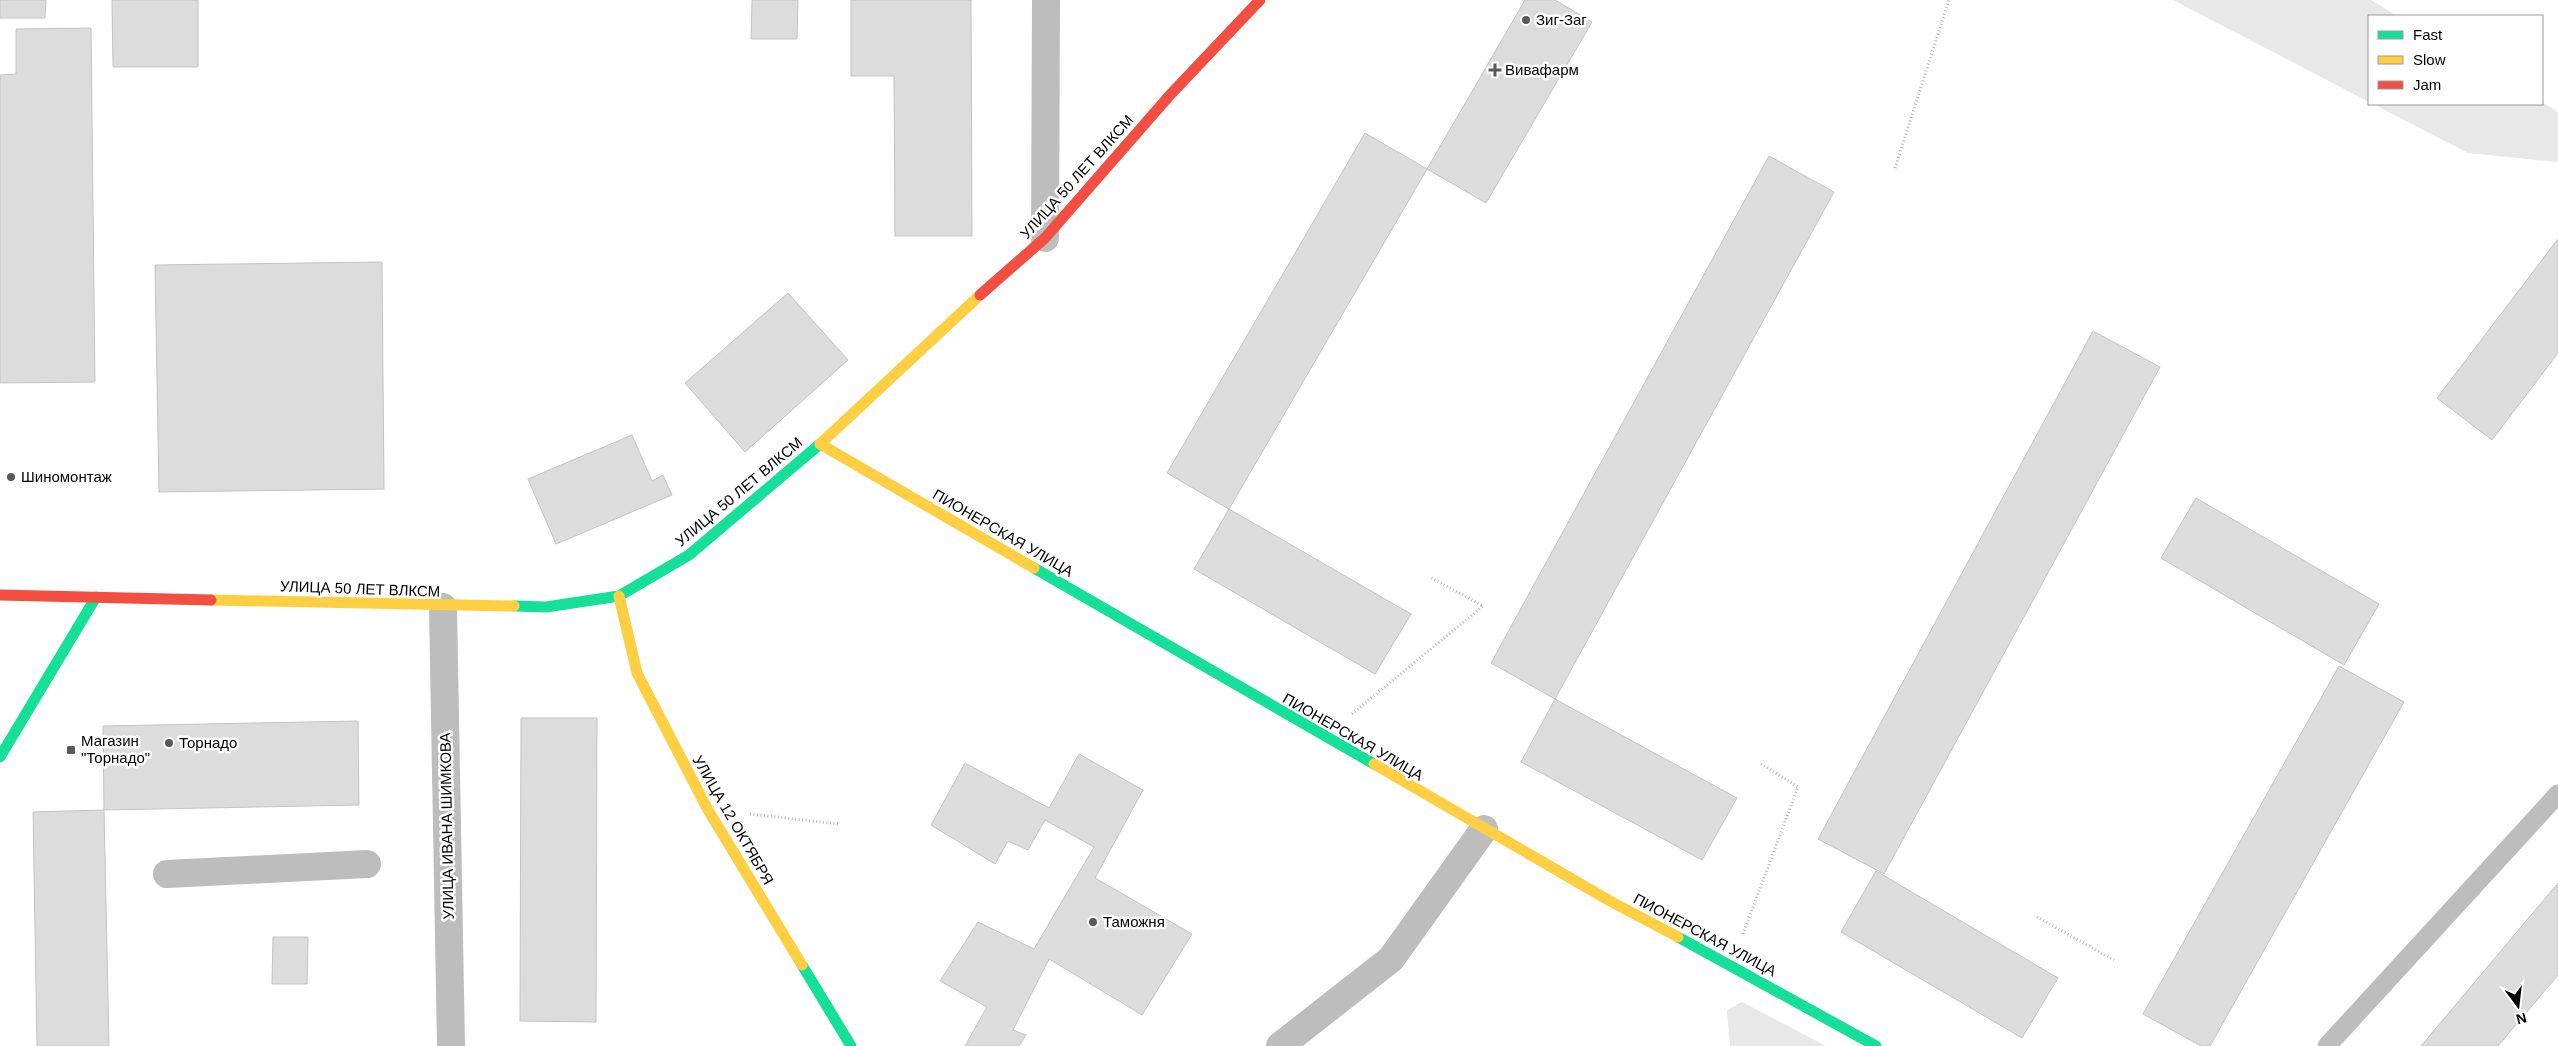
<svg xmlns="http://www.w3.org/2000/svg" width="2558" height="1046" font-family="Arial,sans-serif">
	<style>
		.green { fill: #e8e8e8 }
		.building { fill: #dcdcdc; stroke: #c4c4c4 }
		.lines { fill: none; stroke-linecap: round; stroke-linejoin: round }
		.path { stroke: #b8b8b8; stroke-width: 3; stroke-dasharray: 1 2.5; stroke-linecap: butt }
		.lane { stroke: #bdbdbd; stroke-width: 19 }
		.street { stroke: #bdbdbd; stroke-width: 28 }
		.fast { stroke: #16e098; stroke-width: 11 }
		.slow { stroke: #ffcf43; stroke-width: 11 }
		.jam { stroke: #f24e42; stroke-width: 11 }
		.poi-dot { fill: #595959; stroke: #fff; stroke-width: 2 }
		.labels { text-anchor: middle; stroke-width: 5; stroke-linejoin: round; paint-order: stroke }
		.poi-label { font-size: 15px; fill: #000; stroke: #fff; text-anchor: start }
		.street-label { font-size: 15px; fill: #000; stroke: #fff }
	</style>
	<rect width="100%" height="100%" fill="#fff"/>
	<path class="green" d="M2173,0H2371L2397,16H2369V102Z
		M2542,102L2558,112V162L2468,153L2373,104Z
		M1742,1002L1826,1046H1730L1727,1010Z"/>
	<path class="building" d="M0,0H46L45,18H0Z
		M112,0H198V67H113Z
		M752,0H798L797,39H751Z
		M851,0H971L972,236H895L894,76H851Z
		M1525,0H1555L1592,22L1486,203L1427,169Z
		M91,28L95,382L0,383V75L16,74V29Z
		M1365,133L1427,169L1229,509L1167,473Z
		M1769,156L1834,192L1555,699L1491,663Z
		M2558,239V353L2492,440L2437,398Z
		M382,262L384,489L159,492L155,265Z
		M788,293L848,360L745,452L685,383Z
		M2093,331L2160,367L1884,874L1818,839Z
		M632,435L652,481L663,475L672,495L556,544L528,479Z
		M2196,498L2379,604L2344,665L2161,558Z
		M1229,509L1411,614L1375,674L1194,569Z
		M2339,666L2404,702L2210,1046H2201L2143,1014Z
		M1555,699L1737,798L1702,860L1521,762Z
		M521,718H597L596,1022L520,1021Z
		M358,721L359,805L104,810L103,726Z
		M1079,754L1143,790L1095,878L1192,934L1142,1015L1049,959L1013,1030L1026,1035L1019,1046H965L987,1007L940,981L978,922L1034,949L1094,847L1045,820L1028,850L1008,841L995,864L931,825L965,763L1049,808Z
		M104,810L109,1046H37L33,812Z
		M1876,871L2058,978L2022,1038L1841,932Z
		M2558,883V975L2498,1046H2421Z
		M273,937H308L307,984H272Z"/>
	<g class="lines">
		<path class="path" d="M1895,168L1949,0
			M1352,714L1483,606L1430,577
			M750,814L839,824
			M2037,917L2114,960
			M1743,934L1798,787L1760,763"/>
		<path class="lane" d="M2327,1046L2558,794"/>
		<path class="street" d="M1045,238L1046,0
			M443,607L451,1046
			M167,874L367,864
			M1280,1046L1391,959L1484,829"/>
		<path class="fast" d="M1034,568L1374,764
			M514,606L546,607L619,596L689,555L820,444
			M0,757L96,597
			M1678,937L1876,1046
			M802,965L851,1046"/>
		<path class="slow" d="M820,444L1034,568
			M820,444L980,295
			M619,596L637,673L708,810L802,965
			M211,600L514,606
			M1374,764L1610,901L1678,937"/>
		<path class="jam" d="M980,295L1045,238L1170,95L1260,0
			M0,595L211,600"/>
	</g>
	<g class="poi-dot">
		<circle cx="1526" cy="20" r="5"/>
		<path d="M1492.5 62.5h5v5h5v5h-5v5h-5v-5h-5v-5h5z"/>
		<circle cx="11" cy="477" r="5"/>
		<circle cx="169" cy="743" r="5"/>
		<rect x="66" y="745" width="10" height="10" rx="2.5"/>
		<circle cx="1093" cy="922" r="5"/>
	</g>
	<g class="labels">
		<g class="poi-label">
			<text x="1536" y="25">Зиг-Заг</text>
			<text x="1505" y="75">Вивафарм</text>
			<text x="21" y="482">Шиномонтаж</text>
			<text x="81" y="746">Магазин<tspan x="81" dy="17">"Торнадо"</tspan></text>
			<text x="179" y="748">Торнадо</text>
			<text x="1103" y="927">Таможня</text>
		</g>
		<g class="street-label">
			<text transform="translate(1077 177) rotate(-48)" y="5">УЛИЦА 50 ЛЕТ ВЛКСМ</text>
			<text transform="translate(739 492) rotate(-40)" y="5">УЛИЦА 50 ЛЕТ ВЛКСМ</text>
			<text transform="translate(1003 533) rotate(30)" y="5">ПИОНЕРСКАЯ УЛИЦА</text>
			<text transform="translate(360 589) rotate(2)" y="5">УЛИЦА 50 ЛЕТ ВЛКСМ</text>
			<text transform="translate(1353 737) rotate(30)" y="5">ПИОНЕРСКАЯ УЛИЦА</text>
			<text transform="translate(733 820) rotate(60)" y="5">УЛИЦА 12 ОКТЯБРЯ</text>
			<text transform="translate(447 826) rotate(-91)" y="5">УЛИЦА ИВАНА ШИМКОВА</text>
			<text transform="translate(1705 935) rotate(28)" y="5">ПИОНЕРСКАЯ УЛИЦА</text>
		</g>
	</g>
	<rect x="2368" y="15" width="175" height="90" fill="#ffffff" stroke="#999999"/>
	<rect x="2378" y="31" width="25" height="8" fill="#16e098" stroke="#999999"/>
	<text x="2413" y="40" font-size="15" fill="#000000">Fast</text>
	<rect x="2378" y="56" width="25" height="8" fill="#ffcf43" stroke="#999999"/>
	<text x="2413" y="65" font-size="15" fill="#000000">Slow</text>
	<rect x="2378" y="81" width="25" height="8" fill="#f24e42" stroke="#999999"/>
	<text x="2413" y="90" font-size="15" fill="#000000">Jam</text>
	<g transform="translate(2518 1006) rotate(165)" stroke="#ffffff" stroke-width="4" paint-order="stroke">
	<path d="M0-4L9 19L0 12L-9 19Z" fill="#000000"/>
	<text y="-8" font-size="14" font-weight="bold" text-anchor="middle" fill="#000000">N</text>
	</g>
</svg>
